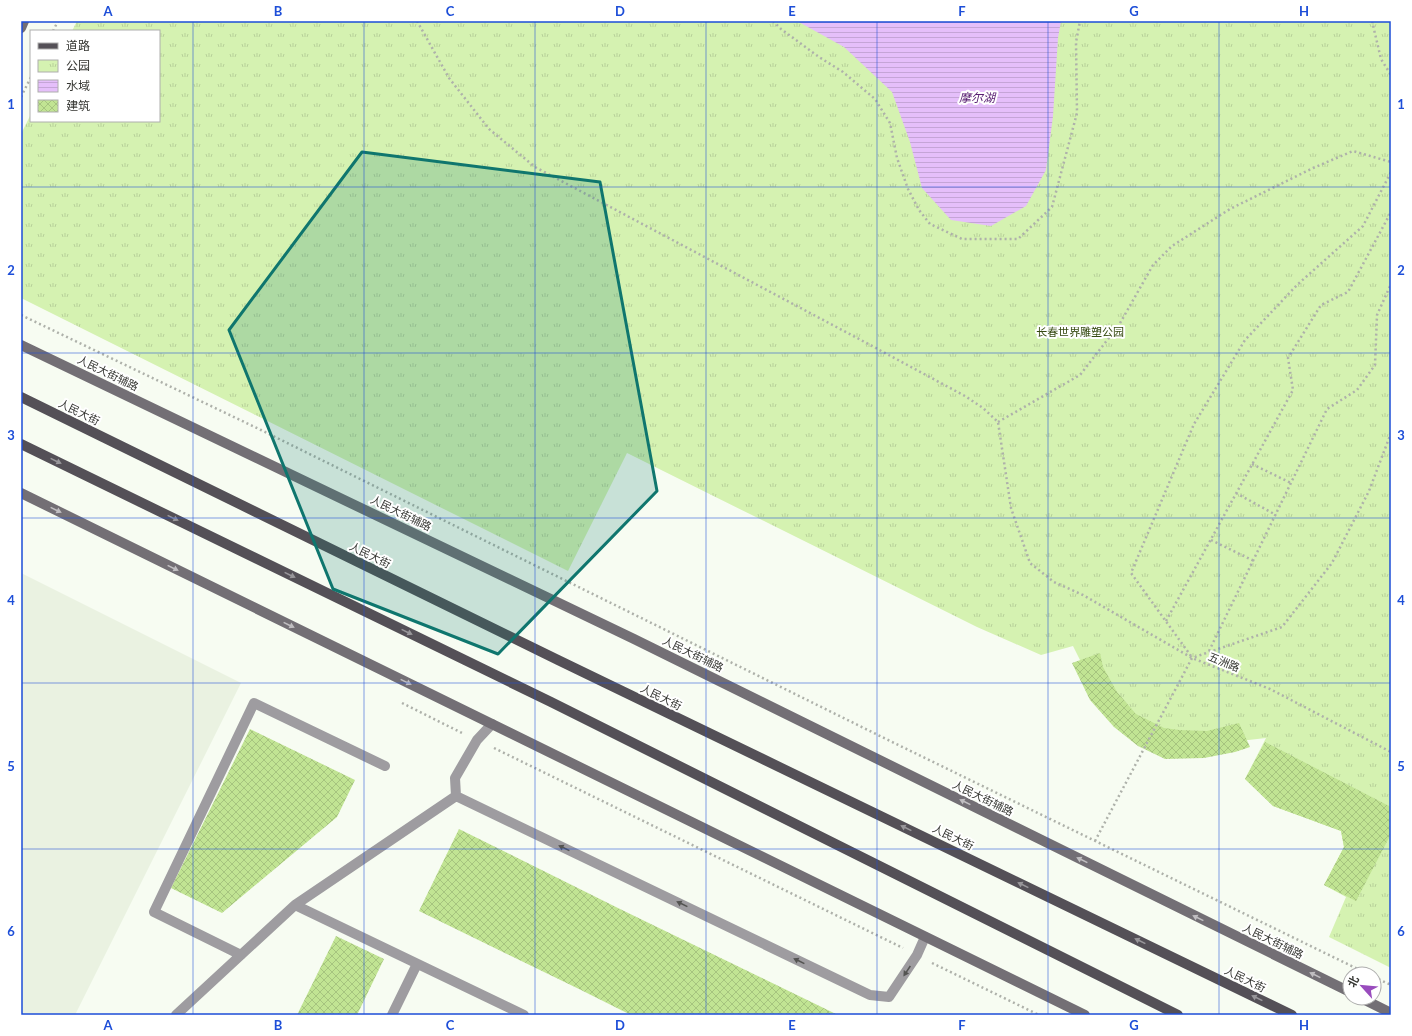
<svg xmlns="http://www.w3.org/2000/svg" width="1412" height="1036" font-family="Lato,'Noto Sans SC',sans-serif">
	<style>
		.built { fill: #eaf2e1 }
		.park { fill: url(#park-tufts) }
		.water { fill: url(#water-rules) }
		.building { fill: url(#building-cross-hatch) }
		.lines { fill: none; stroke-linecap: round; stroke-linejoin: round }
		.path { stroke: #aeb1aa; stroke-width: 2.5; stroke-dasharray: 2 3; stroke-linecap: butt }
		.lane { stroke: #9e9ca0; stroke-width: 10 }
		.secondary { stroke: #736f75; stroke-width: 10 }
		.primary { stroke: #545057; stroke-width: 10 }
		.oneway { fill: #98969a }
		.oneway2 { fill: #c0bec1 }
		.oneway3 { fill: #545452 }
		.marked { fill: #0f766e; fill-opacity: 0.2; stroke: #0f766e; stroke-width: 3; stroke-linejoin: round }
		.grid { fill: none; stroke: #1d4ed8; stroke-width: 1; stroke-opacity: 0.55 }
		.labels { text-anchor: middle; stroke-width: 4; stroke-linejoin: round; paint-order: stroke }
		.park-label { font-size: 11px; fill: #354910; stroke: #fff }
		.street-label { font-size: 11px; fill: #343531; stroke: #fff }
		.water-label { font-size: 12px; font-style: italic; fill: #5a2073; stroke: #fff }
		.neatline { fill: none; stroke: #1d4ed8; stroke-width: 1.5 }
		.grid-label { font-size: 13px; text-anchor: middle; font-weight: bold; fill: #1d4ed8 }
	</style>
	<defs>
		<pattern id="park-tufts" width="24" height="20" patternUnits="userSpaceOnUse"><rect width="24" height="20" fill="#d5f2b1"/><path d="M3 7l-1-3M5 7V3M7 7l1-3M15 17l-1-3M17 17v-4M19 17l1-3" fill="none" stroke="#b7d099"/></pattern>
		<pattern id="water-rules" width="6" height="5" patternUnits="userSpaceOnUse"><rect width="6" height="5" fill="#e5bffa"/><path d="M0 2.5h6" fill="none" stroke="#c5a5d7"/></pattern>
		<pattern id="building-cross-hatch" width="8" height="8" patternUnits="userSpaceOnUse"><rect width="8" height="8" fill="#c1e493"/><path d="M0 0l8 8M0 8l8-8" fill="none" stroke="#a6c47f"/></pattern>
	</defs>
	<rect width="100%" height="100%" fill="#f7fcf2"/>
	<path class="built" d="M21,573L241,683L75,1015H21Z"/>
	<path class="park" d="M77,21H1391V968L1329,937L1346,897L1324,885L1344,847L1341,831L1273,806L1245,779L1266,738L1222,743L1175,745L1092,684L1073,646L1041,655L977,627L627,453L568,571L21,298V134L31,114V121H159V31H72Z"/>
	<path class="water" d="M797,21H1061L1058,38L1053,116L1046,170L1026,206L991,226L951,220L922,188L910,142L892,92L844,47Z"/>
	<path class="building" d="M1100,653L1103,667L1117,692L1136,714L1164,728L1179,730L1207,731L1239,723L1250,747L1235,752L1204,758L1165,759L1138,746L1114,727L1090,700L1072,663Z
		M250,729L355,780L337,817L222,913L171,888Z
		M1265,742L1391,807V834L1356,901L1324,885L1344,847L1341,831L1273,806L1245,779Z
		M459,829L620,909L838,1015H631L581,990L419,911Z
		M336,936L384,959L357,1015H297Z"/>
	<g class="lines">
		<path class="path" d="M417,21L449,78L489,129L535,167L859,339L965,396L983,408L998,422L1011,508L1030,563L1054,582L1083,595L1192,658L1270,689L1391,752
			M773,21L781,29L819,57L843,72L875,99L890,123L897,158L908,189L919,210L930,224L962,239H1018L1052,207L1077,113L1076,42L1080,21
			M1372,21L1381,59L1391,75
			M53,31L58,21
			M21,97L31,77
			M21,315L261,430L882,737L1368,974
			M998,422L1080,375L1119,325L1153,265L1172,246L1230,209L1313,168L1353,151L1391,162
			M1252,464L1291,483
			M1236,493L1276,515
			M1211,540L1254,561
			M1166,621L1293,390L1288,358L1321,305L1348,292L1391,212
			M1209,651L1327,409L1357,390L1375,365L1377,315L1391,284
			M1191,656L1131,573L1194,424L1245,340L1297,285L1363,226L1391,172
			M402,703L462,733
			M494,748L903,948
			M1095,841L1192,658L1282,627L1332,563L1369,491L1391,433
			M932,963L1039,1015
			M1374,977L1391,985"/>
		<path class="lane" d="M492,724L477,740L455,778L456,796L870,995L889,997L917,955L925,937
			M456,796L295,905L524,1015
			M241,955L154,912L254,703L385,766
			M176,1015L295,905
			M392,1015L417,964"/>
		<path class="secondary" d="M21,28L24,21
			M21,345L634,639L1350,992
			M21,493L1085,1015
			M1361,998L1391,1013"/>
		<path class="primary" d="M21,397L558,660L1292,1015
			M21,444L551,702L1178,1015"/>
	</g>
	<defs><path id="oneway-solid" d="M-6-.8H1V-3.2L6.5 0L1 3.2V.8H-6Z"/></defs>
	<g class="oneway">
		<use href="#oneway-solid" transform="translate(56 461) rotate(26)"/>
		<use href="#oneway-solid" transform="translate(173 518) rotate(26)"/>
		<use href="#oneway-solid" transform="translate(290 575) rotate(26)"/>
		<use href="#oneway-solid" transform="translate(407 632) rotate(26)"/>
		<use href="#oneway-solid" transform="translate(906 828) rotate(-154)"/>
		<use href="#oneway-solid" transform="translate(1023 885) rotate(-154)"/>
		<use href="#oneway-solid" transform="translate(1140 941) rotate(-154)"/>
		<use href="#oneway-solid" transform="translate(1257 998) rotate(-154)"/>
	</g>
	<g class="oneway2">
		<use href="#oneway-solid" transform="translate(56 510) rotate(26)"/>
		<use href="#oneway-solid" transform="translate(173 568) rotate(26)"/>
		<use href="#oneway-solid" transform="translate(289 625) rotate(26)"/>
		<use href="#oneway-solid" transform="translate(406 682) rotate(26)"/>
		<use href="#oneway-solid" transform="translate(965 802) rotate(-154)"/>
		<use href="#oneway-solid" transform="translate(1082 860) rotate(-154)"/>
		<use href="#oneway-solid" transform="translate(1198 918) rotate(-154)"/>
		<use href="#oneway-solid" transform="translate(1315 975) rotate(-154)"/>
	</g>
	<g class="oneway3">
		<use href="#oneway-solid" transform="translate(564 848) rotate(-154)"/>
		<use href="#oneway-solid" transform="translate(682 904) rotate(-154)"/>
		<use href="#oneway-solid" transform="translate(799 961) rotate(-154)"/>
		<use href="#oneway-solid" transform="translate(907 971) rotate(124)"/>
	</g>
	<path class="marked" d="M362,152L600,182L657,491L498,654L333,589L229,330Z"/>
	<path class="grid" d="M193,21V1015M364,21V1015M535,21V1015M706,21V1015M877,21V1015M1048,21V1015M1219,21V1015M21,187H1391M21,353H1391M21,518H1391M21,683H1391M21,849H1391"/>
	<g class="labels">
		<g class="park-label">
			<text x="1080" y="336">长春世界雕塑公园</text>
		</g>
		<g class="street-label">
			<text transform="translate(108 373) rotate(26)" y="4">人民大街辅路</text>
			<text transform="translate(79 412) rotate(26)" y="4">人民大街</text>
			<text transform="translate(401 513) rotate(26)" y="4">人民大街辅路</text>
			<text transform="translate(370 555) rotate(26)" y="4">人民大街</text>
			<text transform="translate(693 654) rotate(26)" y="4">人民大街辅路</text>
			<text transform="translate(1224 662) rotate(22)" y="4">五洲路</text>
			<text transform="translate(661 697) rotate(26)" y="4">人民大街</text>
			<text transform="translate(983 798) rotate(26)" y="4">人民大街辅路</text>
			<text transform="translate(953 837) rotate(26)" y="4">人民大街</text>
			<text transform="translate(1273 941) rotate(26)" y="4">人民大街辅路</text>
			<text transform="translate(1245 979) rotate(26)" y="4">人民大街</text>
		</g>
		<g class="water-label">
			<text x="977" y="102">摩尔湖</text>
		</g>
	</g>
	<rect width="1412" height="1036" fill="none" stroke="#ffffff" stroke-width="44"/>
	<rect x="30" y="30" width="130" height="92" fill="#ffffff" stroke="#aeaead"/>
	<rect x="38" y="43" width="20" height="6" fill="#545057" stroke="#aeaead"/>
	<text x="66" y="50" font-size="12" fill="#343531">道路</text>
	<rect x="38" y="60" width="20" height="12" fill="url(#park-tufts)" stroke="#aeaead"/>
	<text x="66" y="70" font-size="12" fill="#343531">公园</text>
	<rect x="38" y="80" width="20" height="12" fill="url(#water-rules)" stroke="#aeaead"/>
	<text x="66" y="90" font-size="12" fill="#343531">水域</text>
	<rect x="38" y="100" width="20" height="12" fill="url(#building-cross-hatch)" stroke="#aeaead"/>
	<text x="66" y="110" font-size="12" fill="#343531">建筑</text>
	<g transform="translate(1362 986) rotate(297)"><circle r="19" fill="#ffffff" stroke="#aeaead"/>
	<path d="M0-3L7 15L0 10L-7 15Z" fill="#994cbd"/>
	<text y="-6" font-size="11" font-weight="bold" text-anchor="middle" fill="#343531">北</text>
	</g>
	<rect x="22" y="22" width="1368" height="992" class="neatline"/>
	<g class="grid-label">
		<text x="108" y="16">A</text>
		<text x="278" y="16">B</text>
		<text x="450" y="16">C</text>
		<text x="620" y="16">D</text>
		<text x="792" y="16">E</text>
		<text x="962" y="16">F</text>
		<text x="1134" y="16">G</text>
		<text x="1304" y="16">H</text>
		<text x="11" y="109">1</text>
		<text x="1401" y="109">1</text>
		<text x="11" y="275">2</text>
		<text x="1401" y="275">2</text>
		<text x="11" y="440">3</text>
		<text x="1401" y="440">3</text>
		<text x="11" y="605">4</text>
		<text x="1401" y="605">4</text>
		<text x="11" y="771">5</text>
		<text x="1401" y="771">5</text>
		<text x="11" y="936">6</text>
		<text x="1401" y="936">6</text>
		<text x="108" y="1030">A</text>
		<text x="278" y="1030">B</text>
		<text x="450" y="1030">C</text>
		<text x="620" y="1030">D</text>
		<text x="792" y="1030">E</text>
		<text x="962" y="1030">F</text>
		<text x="1134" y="1030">G</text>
		<text x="1304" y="1030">H</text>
	</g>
</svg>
